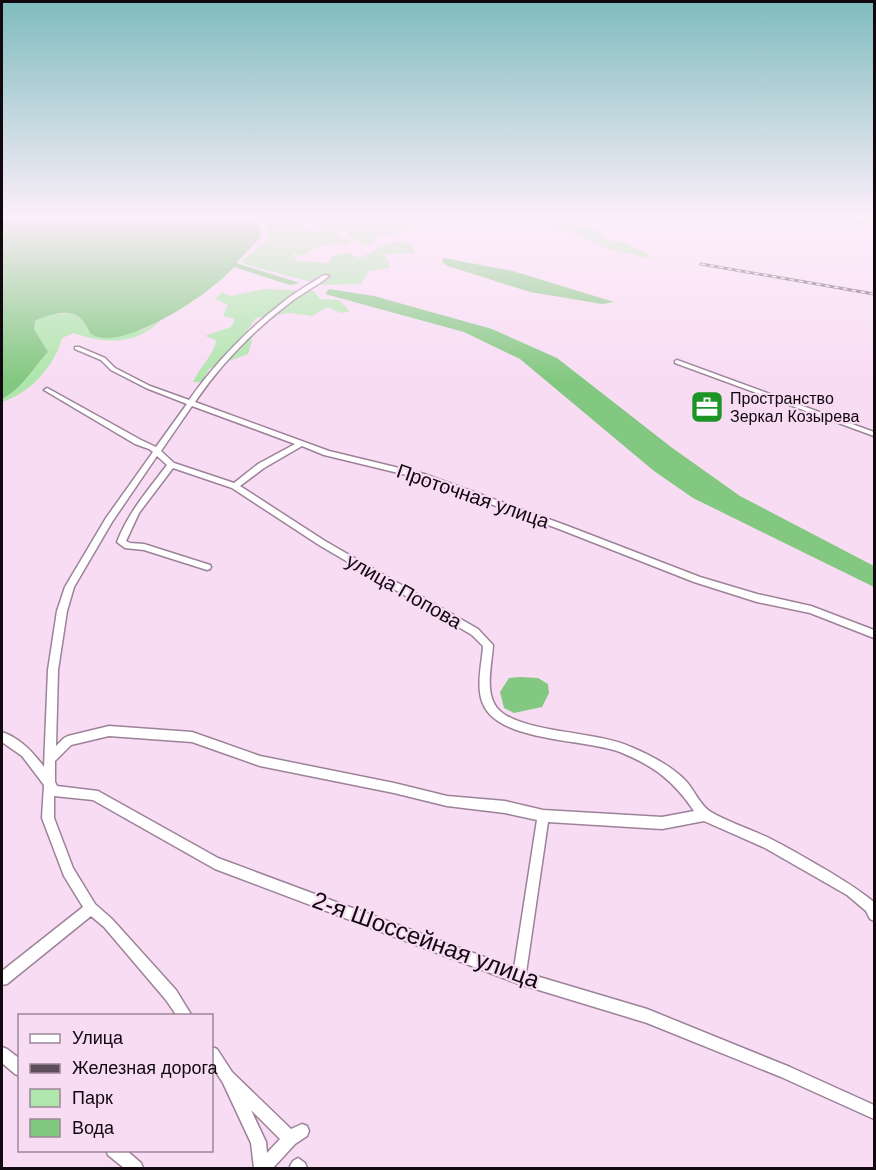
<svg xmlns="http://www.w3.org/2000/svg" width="876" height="1170" font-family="Arial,sans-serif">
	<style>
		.green { fill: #aee6ab }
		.water { fill: #82c880 }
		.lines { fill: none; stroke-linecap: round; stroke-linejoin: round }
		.minor-casing { stroke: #9c8299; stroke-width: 3 }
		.minor { fill: #fff; fill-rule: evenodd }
		.rail-casing { stroke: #5c4d5a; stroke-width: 3 }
		.rail { stroke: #f8dcf4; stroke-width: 1.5; stroke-dasharray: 4.5; stroke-linecap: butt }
		.labels { text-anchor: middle; stroke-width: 4.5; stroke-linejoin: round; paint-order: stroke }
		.far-poi-label { font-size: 16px; fill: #110810; stroke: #f8dcf4; text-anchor: start }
		.street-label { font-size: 20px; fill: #110810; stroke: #f8dcf4 }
		.near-street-label { font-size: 24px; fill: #110810; stroke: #f8dcf4 }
	</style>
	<rect width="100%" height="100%" fill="#f8dcf4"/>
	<path class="green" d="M267,218H295L301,226L318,232L322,229L312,224L311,218H325L331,226L345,223L338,218L386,220L424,218L404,232L380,236L371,244L362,246L361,242L352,239L346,230L338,231L341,239L350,240L349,243L317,246L303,256L291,253L298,261L328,263L333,256L346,252L360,258C376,250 394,235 413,246L414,253L383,254L389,261V268L369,271L361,284L323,285L244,264L242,261L269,239L265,225Z
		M504,218H546L605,231L602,237L627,244L651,256L648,258L612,250L574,233Z
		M265,289L314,291L320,299L339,300L350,311L341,313L327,307L312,316L290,313L256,318L248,329L252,341L248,354L210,368L201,382H193C200,367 215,353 216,340L205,336L231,327L235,319L223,316L228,305L215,299L222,292L230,296Z
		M72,313L83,320L88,331H140L160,321C137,345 103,344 74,333L62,338C55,366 29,394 2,402V399C23,388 32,369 48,352L34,329L35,321L52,314Z"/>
	<path class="water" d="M2,218H260L261,237L236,263L300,283L290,285L234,267C213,292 132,346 98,337C88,335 88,327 83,321C71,306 49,315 35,321L34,329L48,352C32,369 23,388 2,399Z
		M444,258L513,271L614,302L602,304L530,292L448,266L442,262Z
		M329,289L374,296L492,329L557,358L671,447L740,496L874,566V587L693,498L654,471L520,359L464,332L325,294Z
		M521,677L538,678L548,684L549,693L542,707L514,713L504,708L500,692L509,678Z"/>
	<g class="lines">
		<defs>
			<path id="minor" d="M840,218L874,221V224L842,219Z
				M324,275L329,276C316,287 300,294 287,305C252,332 220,365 195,402L329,451L424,474L565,525L700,577L757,594L811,606L874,630V638L810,613L757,602L694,582L559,529L419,478L324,455L302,446L264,468L240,486L325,541L478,629L493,645C492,665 483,696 500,711C524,733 596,731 631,747C650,755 670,765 685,780C694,789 700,806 711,812C730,823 753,830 773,840C785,846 797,853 809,860C832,873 854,886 874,902V921L870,919L866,911L847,895L765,848L704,821L662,829L548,822L526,973L647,1009L790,1067L874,1105V1119L781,1077L647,1023L519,984L215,869L93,800L54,796V818L73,868L95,904L112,919L176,990L192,1016H177L166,1000L104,927L91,916L7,984L2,985V971L83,907L64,876L42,818L44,785L22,756L2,742V732C20,738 33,752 44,767L48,670L57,611L65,587L106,518L153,452L149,449L135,444L44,390L47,388L49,389L141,440L156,447L187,404L146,388L111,370L101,360L75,349V347H79L105,358L115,368L150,386L189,400C215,363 246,331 282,303C295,292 310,284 324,275ZM192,406L295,444L258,464L234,483L174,463L161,451ZM157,456L167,465C148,490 128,513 117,542L125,548L144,550L207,570L210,569L211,567L210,565L144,544L130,543L126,541L139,513L173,468L232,488L319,545L472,635L483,646C482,664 475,689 484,706C502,742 585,739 620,752C654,766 674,781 694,811L662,817L543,810L505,801L447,796L394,783L260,756L192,732L109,726L68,736L64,738L56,746L58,670L67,611L74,587L112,522ZM109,736L192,742L260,766L394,793L447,806L505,813L537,820L514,968L218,858L98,791L57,786L55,782V761L71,745Z
				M677,360L874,432V436L675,363V361Z
				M2,1047L7,1049L20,1059V1076L15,1074L2,1063Z
				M212,1047L217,1049L232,1072L291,1129L302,1124L307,1126L309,1131L307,1136L295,1144L273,1168H254L251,1143L223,1083L212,1066ZM251,1110L280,1139L267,1153L266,1142Z
				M106,1150H126L141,1163L143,1168H124L108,1155Z
				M298,1158L305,1163L307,1168H291L290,1166L293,1161Z"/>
		</defs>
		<use href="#minor" class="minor-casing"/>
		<use href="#minor" class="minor"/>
		<defs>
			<path id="rail" d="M701,264L874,294"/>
		</defs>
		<use href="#rail" class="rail-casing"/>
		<use href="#rail" class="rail"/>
	</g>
	<linearGradient id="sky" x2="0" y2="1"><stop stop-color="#7fbcbe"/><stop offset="0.57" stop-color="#fceffa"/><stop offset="1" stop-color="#fceffa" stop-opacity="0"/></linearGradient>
	<rect width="876" height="381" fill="url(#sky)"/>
	<defs>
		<symbol id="office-square" viewBox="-11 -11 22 22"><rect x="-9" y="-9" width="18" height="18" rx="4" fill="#1c9526" stroke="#f8dcf4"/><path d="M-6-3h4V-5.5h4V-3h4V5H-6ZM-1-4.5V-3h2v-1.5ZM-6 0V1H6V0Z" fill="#fff"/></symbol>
	</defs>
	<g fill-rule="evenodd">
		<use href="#office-square" x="688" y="388" width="38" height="38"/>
	</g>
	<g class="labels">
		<g class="far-poi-label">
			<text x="730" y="404">Пространство<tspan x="730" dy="18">Зеркал Козырева</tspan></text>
		</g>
		<g class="street-label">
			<text transform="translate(473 496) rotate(19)" y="7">Проточная улица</text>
			<text transform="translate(404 591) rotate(30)" y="7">улица Попова</text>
		</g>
		<g class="near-street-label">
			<text transform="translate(426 940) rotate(20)" y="8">2-я Шоссейная улица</text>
		</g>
	</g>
	<rect width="876" height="1170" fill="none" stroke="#110810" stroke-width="6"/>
	<rect x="18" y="1014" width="195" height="138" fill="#f8dcf4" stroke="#9c8799" stroke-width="1.5"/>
	<rect x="30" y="1034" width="30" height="9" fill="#ffffff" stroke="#9c8799" stroke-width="1.5"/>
	<text x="72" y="1044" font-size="18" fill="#110810">Улица</text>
	<rect x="30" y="1064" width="30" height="9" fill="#5c4d5a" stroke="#9c8799" stroke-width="1.5"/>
	<text x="72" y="1074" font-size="18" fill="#110810">Железная дорога</text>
	<rect x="30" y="1089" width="30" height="18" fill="#aee6ab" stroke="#9c8799" stroke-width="1.5"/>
	<text x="72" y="1104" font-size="18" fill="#110810">Парк</text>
	<rect x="30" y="1119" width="30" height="18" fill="#82c880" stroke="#9c8799" stroke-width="1.5"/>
	<text x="72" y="1134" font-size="18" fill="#110810">Вода</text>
</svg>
